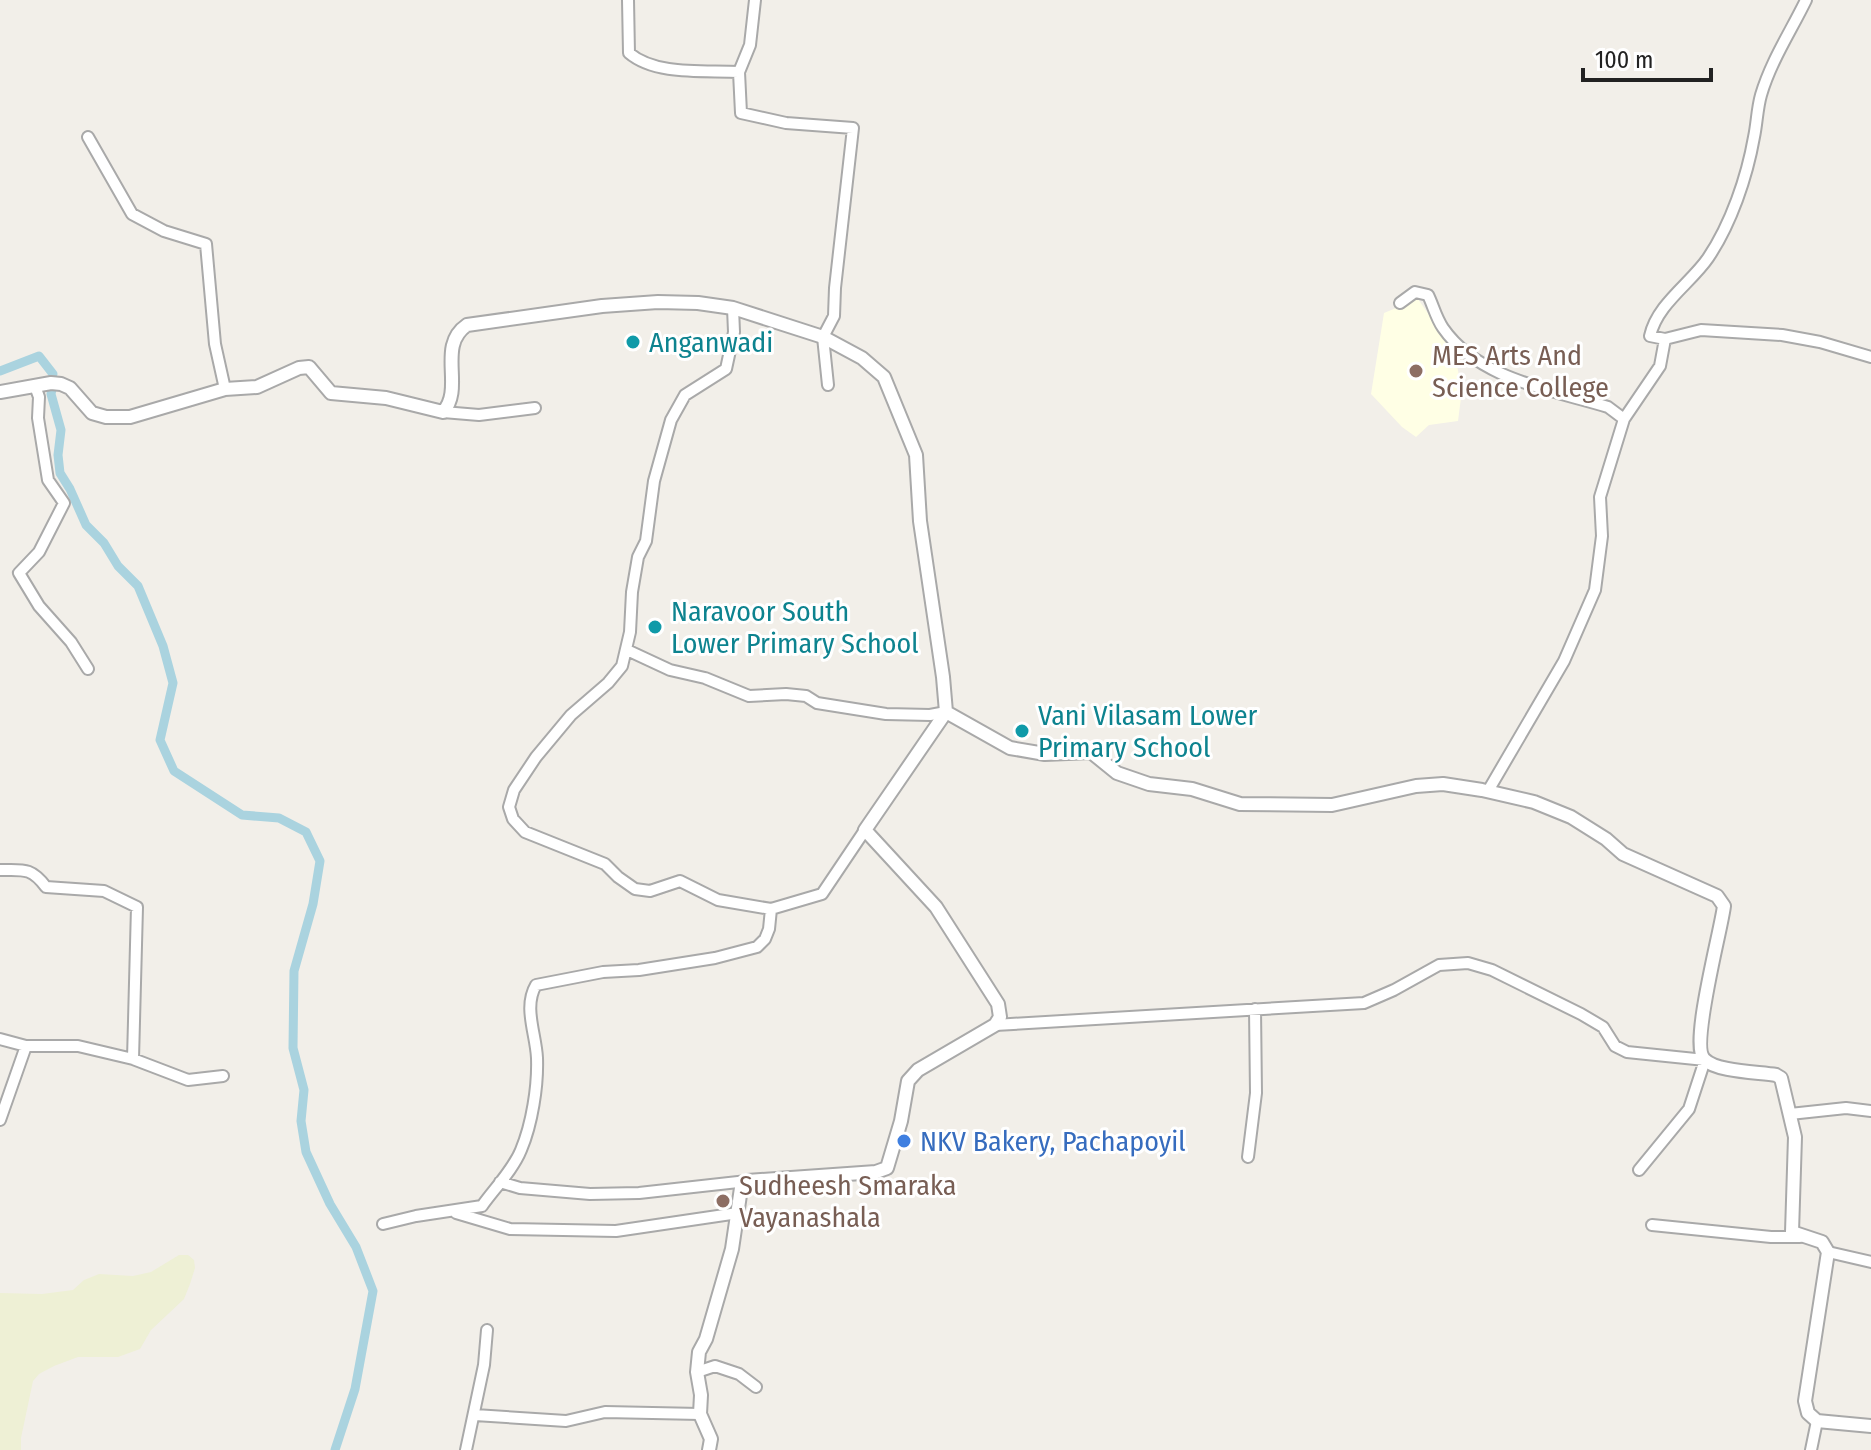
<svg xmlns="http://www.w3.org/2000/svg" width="1871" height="1450" font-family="'Fira Sans Condensed',sans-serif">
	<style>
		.education { fill: #ffffe5 }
		.farmland { fill: #eef0d5 }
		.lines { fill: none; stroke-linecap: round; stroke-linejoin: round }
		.canal { stroke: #aad3df; stroke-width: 9 }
		.minor-casing { stroke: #a9a9a9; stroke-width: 14 }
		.tertiary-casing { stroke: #a9a9a9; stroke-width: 16 }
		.minor { stroke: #fff; stroke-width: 10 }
		.tertiary { stroke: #fff; stroke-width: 12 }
		.culture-dot { fill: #0f9aa8; stroke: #fff; stroke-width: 3 }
		.education-dot { fill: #8d6e63; stroke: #fff; stroke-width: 3 }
		.shop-dot { fill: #3f7fe0; stroke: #fff; stroke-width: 3 }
		.labels { text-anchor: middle; stroke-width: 6; stroke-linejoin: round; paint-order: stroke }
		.culture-label { font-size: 28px; fill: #0d838f; stroke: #fff; text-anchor: start }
		.education-label { font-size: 28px; fill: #785e54; stroke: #fff; text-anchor: start }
		.shop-label { font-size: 28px; fill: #366cbe; stroke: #fff; text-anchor: start }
	</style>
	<rect width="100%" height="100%" fill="#f2efe9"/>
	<path class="education" d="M1418,299L1454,351L1462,390L1458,421L1429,425L1416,437L1402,427L1371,394L1384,313Z"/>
	<path class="farmland" d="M179,1255H188L194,1260L195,1268L190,1284L184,1299L151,1330L140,1349L118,1357H78L54,1366L39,1374L33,1381L21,1438V1450H0V1293L42,1294L73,1290L84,1280L99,1274L133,1276L151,1272Z"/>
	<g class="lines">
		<path class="canal" d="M0,371L39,356L53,374
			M52,389L51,394L61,430L58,455L60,473L70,489L86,525L104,543L118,566L138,586L163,646L173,683L160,740L174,771L242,815L279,818L306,832L320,861L313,904L294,971L293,1048L304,1090L301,1121L306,1152L330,1204L356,1247L373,1291L355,1389L335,1450"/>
		<defs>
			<path id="minor" d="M628,0L629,53C656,76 705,70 739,72
				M755,0L750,45L739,72L741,113L786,123L853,128L835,288L834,316L823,337L828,385
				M1806,0C1791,31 1771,61 1761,95C1757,109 1757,123 1754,137C1747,177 1731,224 1708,258C1691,283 1657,304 1650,336L1665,339L1701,330L1782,335L1820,342L1871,357
				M88,137L132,214L164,231L206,244L215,344L225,389
				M1400,303L1415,292L1428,295C1433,305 1436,318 1443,328C1479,380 1553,390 1608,407L1624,419
				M35,386L39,397L38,418L48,480L64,503L39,552L19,573L39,606L71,642L88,669
				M443,412L479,415L535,408
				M627,650L670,670L705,678L749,696L786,694L806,696L817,703L886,714L930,715L946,712
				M1488,791L1564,661L1595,590L1602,536L1600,497L1624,419L1660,366L1665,339
				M0,870C23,870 31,867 46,887L104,891L137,907L133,1059
				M771,909L822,894L865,830
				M995,1025L1364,1003L1394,990L1439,965L1468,963L1492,970L1581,1014L1603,1027L1615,1046L1627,1052L1705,1060L1689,1109L1639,1170
				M0,1039L26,1046H78L133,1059L188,1080L223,1076
				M1790,1114L1846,1108L1871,1111
				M0,1120L26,1046
				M1248,1157L1256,1093L1255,1009
				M500,1182L520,1188L590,1194L639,1193L747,1181
				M456,1213L510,1229L616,1231L738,1213
				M383,1224L416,1216L482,1206C494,1189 513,1170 521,1150C532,1124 538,1086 537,1058C536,1034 523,1007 536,985L603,972L639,970L715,958L757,947L765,939L769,929L771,909L718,900L680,881L650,891L635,889L618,877L605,864L525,832L513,819L509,807L514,790L536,757L571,715L608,683L622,666L630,632L632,592L638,557L646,541L654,481L671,420L685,395L726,369L734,332L733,308
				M1652,1225L1771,1237H1800
				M1828,1252L1871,1262
				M697,1372L715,1366L739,1374L756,1387
				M475,1415L566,1421L605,1412L700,1414
				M466,1450L484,1365L487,1330
				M1811,1450L1817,1421"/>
			<path id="tertiary" d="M0,392L51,383L61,384L70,388L92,413L106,417H130L225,389L257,387L299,368L309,367L331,393L386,398L443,412C465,388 436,346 467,325L602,306L658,302L698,303L733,308L823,337L862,358L884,377L916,455L920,521L943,677L946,712L865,830L936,907L998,1004L1000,1017L995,1025L918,1070L908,1081L901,1121L887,1168L876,1172L747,1181L741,1188L732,1249L706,1339L699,1352L697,1372L701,1395L700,1414L711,1439L709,1450
				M946,712L1010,748L1045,754L1091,752L1117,773L1149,784L1192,789L1240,804L1332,805L1416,786L1443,784L1482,790L1534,802L1571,817L1606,839L1623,854L1717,896L1724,906C1721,931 1690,1044 1704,1059C1716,1072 1759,1072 1776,1075L1781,1078L1795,1137L1792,1232L1822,1242L1828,1252L1805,1401L1808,1413L1817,1421L1871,1426"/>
		</defs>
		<use href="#minor" class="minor-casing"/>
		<use href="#tertiary" class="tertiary-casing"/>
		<use href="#minor" class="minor"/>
		<use href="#tertiary" class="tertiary"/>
	</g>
	<g class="culture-dot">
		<circle cx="633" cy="342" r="8"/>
		<circle cx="655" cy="627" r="8"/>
		<circle cx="1022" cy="731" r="8"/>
	</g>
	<g class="education-dot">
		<circle cx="1416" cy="371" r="8"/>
		<circle cx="723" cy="1201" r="8"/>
	</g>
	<circle class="shop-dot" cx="904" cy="1141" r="8"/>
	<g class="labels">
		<g class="culture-label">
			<text x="649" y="352">Anganwadi</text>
			<text x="671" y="621">Naravoor South<tspan x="671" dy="32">Lower Primary School</tspan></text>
			<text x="1038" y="725">Vani Vilasam Lower<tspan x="1038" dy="32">Primary School</tspan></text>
		</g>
		<g class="education-label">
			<text x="1432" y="365">MES Arts And<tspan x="1432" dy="32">Science College</tspan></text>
			<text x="739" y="1195">Sudheesh Smaraka<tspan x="739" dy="32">Vayanashala</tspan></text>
		</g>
		<g class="shop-label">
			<text x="920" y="1151">NKV Bakery, Pachapoyil</text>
		</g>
	</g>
	<path d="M1583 68v12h128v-12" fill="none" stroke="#222222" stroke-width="4"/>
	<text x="1595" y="68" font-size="24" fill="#222222" stroke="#ffffff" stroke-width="6" paint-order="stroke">100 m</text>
</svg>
